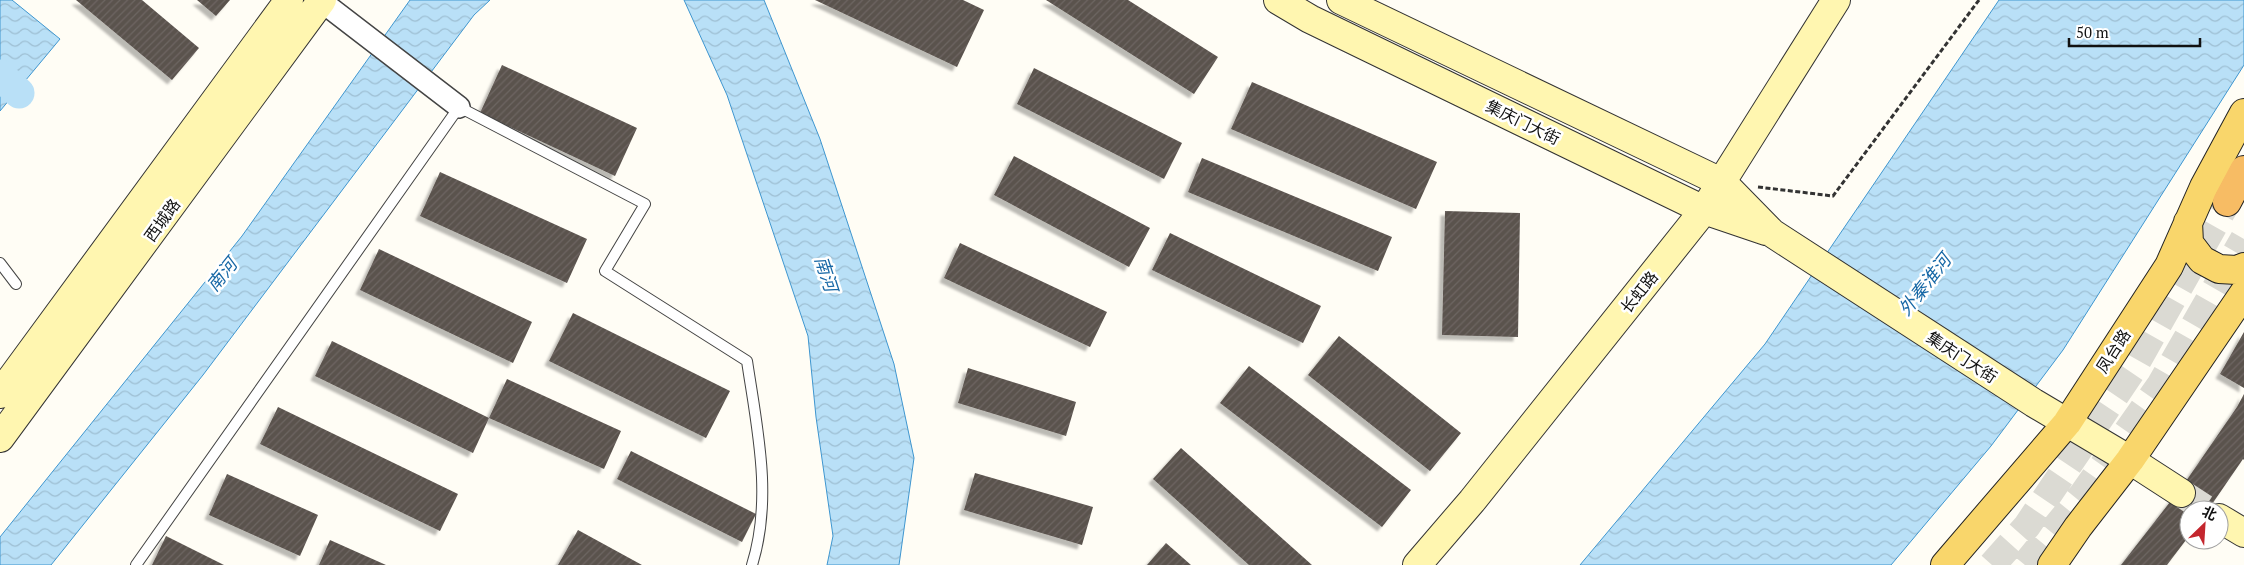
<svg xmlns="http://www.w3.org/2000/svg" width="2244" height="565" font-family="'PT Serif','Noto Sans SC',serif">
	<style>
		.water { fill: url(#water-waves); stroke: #3f96cf }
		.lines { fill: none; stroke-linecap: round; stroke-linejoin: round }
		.river { stroke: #b9e0f7; stroke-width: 31 }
		.building { fill: url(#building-hatch); filter: url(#shadow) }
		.secondary-tunnel { stroke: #dbdad3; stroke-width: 28; stroke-dasharray: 28 14; stroke-linecap: butt }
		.trunk-tunnel { stroke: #dbdad3; stroke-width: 28; stroke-dasharray: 28 14; stroke-linecap: butt }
		.service-casing { stroke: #444; stroke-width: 12 }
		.minor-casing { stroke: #444; stroke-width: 24 }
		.secondary-casing { stroke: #333; stroke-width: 30 }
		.primary-casing { stroke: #222; stroke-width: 30 }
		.trunk-casing { stroke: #222; stroke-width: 30 }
		.path { stroke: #333; stroke-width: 3; stroke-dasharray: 5 2.5; stroke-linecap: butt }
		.service { stroke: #fff; stroke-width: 10 }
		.minor { stroke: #fff; stroke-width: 21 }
		.secondary { stroke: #fff6b0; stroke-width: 28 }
		.primary { stroke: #f9d66b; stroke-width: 28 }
		.trunk { stroke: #f7bc64; stroke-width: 28 }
		.labels { text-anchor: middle; stroke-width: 5; stroke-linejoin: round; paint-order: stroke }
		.street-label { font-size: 16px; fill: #111; stroke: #fff }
		.water-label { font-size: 18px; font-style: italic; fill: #1768a6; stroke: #fff }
	</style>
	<defs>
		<pattern id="water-waves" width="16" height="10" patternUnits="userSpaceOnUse" patternTransform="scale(1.25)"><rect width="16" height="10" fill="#b9e0f7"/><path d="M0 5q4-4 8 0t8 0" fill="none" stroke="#9ebfd3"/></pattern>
		<pattern id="building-hatch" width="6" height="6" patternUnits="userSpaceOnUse" patternTransform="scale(1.25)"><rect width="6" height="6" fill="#5a524d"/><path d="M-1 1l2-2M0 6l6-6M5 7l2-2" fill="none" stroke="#6d6662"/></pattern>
		<filter id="shadow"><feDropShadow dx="-4.5" dy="4.5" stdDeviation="1" flood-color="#0004"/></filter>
	</defs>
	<rect width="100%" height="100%" fill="#fffdf5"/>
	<path class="water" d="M0,0H12L60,39L0,111Z
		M410,0H490L474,15L203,375L51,565H0V537L242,236Z
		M684,0H764L820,139L894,364L914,458L899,565H827L833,536L816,417L808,336L727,95Z
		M1999,0H2244V65L2063,350L1991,446L1891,565H1580L1765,344Z"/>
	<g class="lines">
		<path class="river" d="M0,75L19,93"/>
	</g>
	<path class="building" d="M76,0H142L199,48L172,80Z
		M197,0H230L216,16Z
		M815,0H963L984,10L957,67Z
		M1046,0H1128L1218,57L1194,94Z
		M502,65L637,128L615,176L480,113Z
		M1034,68L1182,143L1164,179L1017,104Z
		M1252,82L1437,162L1416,209L1231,129Z
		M1014,156L1150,228L1129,267L994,195Z
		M1202,158L1392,237L1378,271L1188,192Z
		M440,172L587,239L567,283L420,216Z
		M1445,211L1520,213L1518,337L1442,335Z
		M1170,233L1321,306L1303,343L1152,270Z
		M960,243L1107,312L1090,347L944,278Z
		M379,249L532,322L513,363L360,290Z
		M573,313L730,391L706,438L549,361Z
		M2244,332V388L2220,374Z
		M1339,336L1461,433L1430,471L1308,375Z
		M332,341L489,418L473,453L315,376Z
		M1249,366L1411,490L1382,527L1220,403Z
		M968,368L1076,402L1066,436L958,403Z
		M507,379L621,431L604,469L489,418Z
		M2244,394V460L2243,459L2208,510H2189V536L2167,565H2121L2184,484L2237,407Z
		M278,407L458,494L440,531L260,444Z
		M1181,448L1312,565H1249L1153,479Z
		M631,451L756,514L742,542L617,479Z
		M975,473L1093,507L1082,545L964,510Z
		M227,474L318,515L300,556L209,515Z
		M578,530L642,565H558Z
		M166,536L224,565H152Z
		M330,540L386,565H319Z
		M1166,543L1191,565H1147Z"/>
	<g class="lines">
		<path class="secondary-tunnel" d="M2181,493L2207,510"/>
		<path class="trunk-tunnel" d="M1992,565L2027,526L2131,372L2227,202
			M2025,565L2083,494L2161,384L2244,239"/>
		<defs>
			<path id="service" d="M0,263L16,284
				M136,565L459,107L645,204L605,271L747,361C757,428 773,498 752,565"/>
			<path id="minor" d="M321,1L459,107"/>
			<path id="secondary" d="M1278,0L1310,19L1704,210L1766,231
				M1341,0L1723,183L1772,233L2034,403L2130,460L2181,493
				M0,394L289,0
				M0,438L322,0
				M2219,518L2244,533
				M1417,565L1472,501L1704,210L1836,0"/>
			<path id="primary" d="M2188,222L2189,243L2202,260L2219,269L2237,270L2244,267
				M1945,565L2067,423L2169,266L2204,187L2244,113
				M2052,565L2078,527L2130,460L2244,293"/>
			<path id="trunk" d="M2227,202L2244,170"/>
		</defs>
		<use href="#service" class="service-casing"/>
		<use href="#minor" class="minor-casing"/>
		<use href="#secondary" class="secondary-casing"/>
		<use href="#primary" class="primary-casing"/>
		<use href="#trunk" class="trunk-casing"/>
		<path class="path" d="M1758,187L1833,196L1979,0"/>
		<use href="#service" class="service"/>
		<use href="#minor" class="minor"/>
		<use href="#secondary" class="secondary"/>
		<use href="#primary" class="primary"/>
		<use href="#trunk" class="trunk"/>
	</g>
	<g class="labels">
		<g class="street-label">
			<text transform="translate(1523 122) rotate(26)" y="6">集庆门大街</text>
			<text transform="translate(162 220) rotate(-54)" y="6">西城路</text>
			<text transform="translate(1639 292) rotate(-51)" y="6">长虹路</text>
			<text transform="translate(2113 351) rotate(-57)" y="6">凤台路</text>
			<text transform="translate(1962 357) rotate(33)" y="6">集庆门大街</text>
		</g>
		<g class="water-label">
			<text transform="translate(826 274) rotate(72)" y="6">南河</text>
			<text transform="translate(222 275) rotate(-51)" y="6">南河</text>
			<text transform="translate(1925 285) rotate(-52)" y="6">外秦淮河</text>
		</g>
	</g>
	<g transform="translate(2204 525) rotate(25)"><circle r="24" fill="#ffffff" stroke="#a0a0a0"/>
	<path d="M0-4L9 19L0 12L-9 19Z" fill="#c4262e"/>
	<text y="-8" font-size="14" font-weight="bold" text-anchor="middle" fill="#111111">北</text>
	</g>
	<path d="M2069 38v8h131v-8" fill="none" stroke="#111111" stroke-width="2.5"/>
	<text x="2076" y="38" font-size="15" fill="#111111" stroke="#ffffff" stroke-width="4" paint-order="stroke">50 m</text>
</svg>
